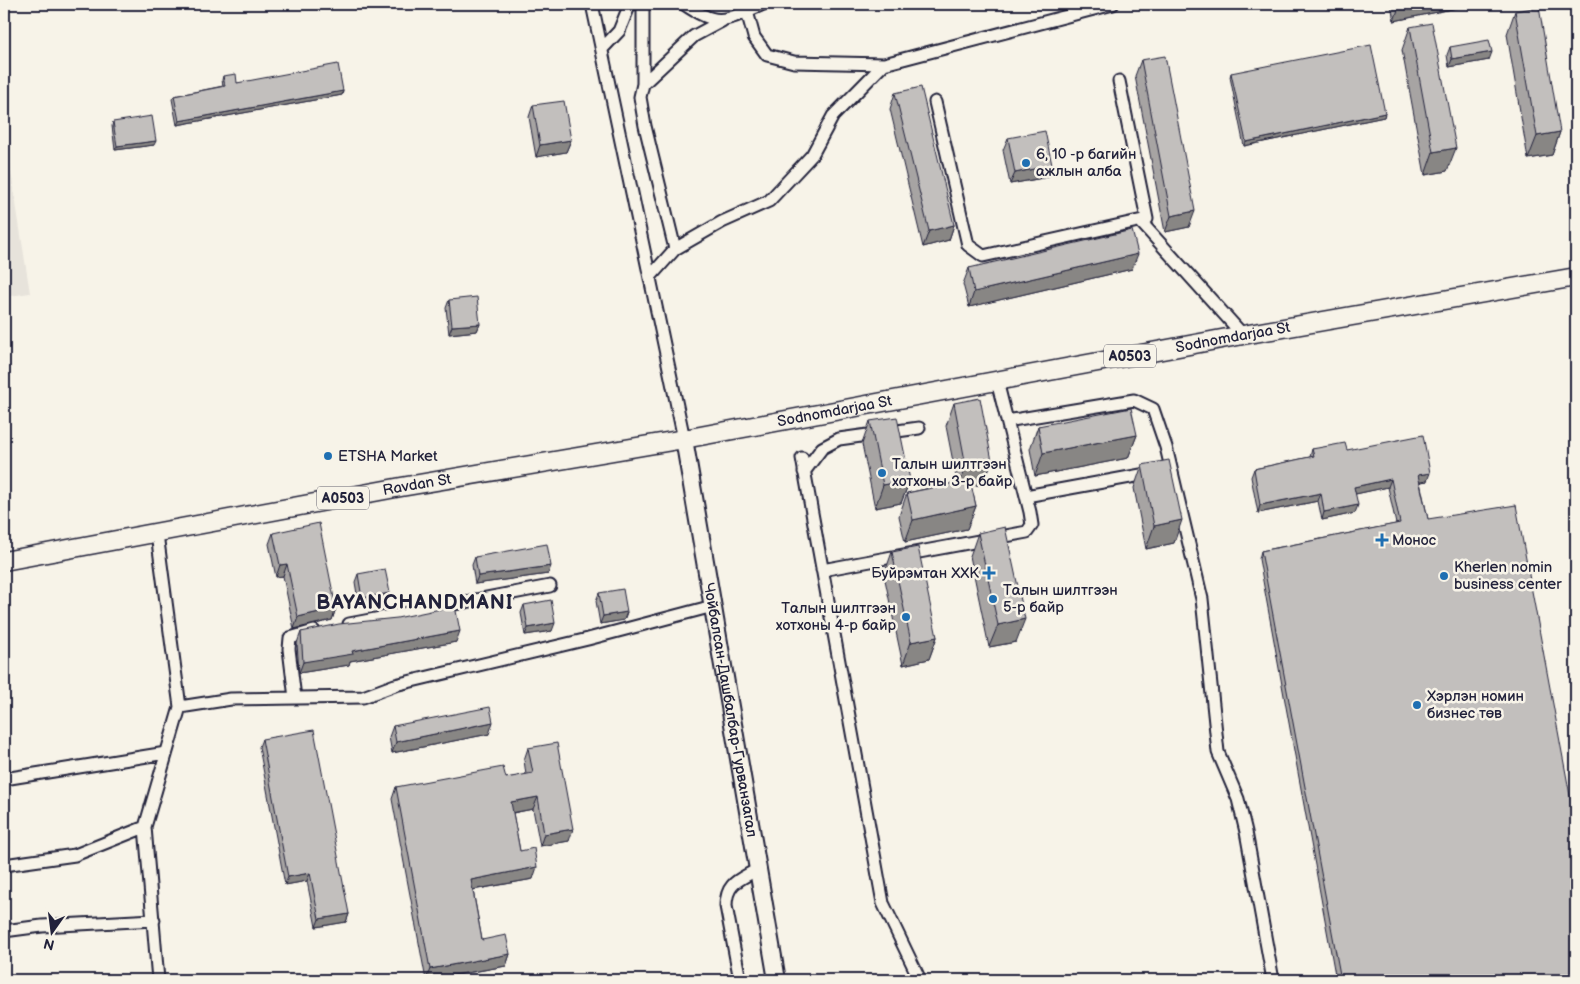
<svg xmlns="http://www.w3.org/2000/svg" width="1580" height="984" font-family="'Balsamiq Sans',sans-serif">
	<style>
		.built { fill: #e7e3db }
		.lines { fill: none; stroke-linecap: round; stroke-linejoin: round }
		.street-casing { stroke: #22223b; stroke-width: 15 }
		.secondary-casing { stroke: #22223b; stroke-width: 20 }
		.primary-casing { stroke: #22223b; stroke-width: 21 }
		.street { stroke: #f7f3e8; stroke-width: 11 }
		.secondary { stroke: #f7f3e8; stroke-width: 16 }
		.primary { stroke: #f7f3e8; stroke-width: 18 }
		.wall { fill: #a7a4a3; stroke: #22223b }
		.shaded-wall { fill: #888684; stroke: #22223b }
		.building { fill: #c2bfbd; stroke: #22223b }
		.poi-dot { fill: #1f6fb2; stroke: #f7f3e8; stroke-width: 2 }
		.labels { text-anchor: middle; stroke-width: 5; stroke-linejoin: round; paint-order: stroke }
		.shield { fill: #f7f3e8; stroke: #62616f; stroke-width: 1 }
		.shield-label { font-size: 14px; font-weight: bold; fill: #22223b }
		.poi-label { font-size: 15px; fill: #22223b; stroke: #f7f3e8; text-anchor: start }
		.street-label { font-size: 15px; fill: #22223b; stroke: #f7f3e8 }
		.district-label { font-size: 20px; font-weight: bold; letter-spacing: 1px; fill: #22223b; stroke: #f7f3e8 }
	</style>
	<rect width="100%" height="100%" fill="#f7f3e8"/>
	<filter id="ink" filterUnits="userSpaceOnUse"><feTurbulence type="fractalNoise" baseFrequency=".02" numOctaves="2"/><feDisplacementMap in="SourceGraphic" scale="10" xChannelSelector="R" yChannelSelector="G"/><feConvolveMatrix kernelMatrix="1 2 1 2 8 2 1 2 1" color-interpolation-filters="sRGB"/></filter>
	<g filter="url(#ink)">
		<path class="built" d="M4,127L30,293L4,297Z"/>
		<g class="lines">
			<defs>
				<path id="street" d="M592,4L684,439
					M643,4V84
					M684,4C720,29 726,20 763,4
					M745,4L754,37L767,55L794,62L884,64L1113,4
					M602,49L619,31L630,4
					M935,102L968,245L983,256L1147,219L1119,81
					M1140,221L1243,335
					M675,249L645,126L640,97L643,84L694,36L722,21
					M650,277L675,249L722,222L769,201L812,155L833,116L884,64
					M1007,421L1134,400L1153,409L1166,447L1202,599L1218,752L1238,799L1246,832L1273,980
					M802,458L883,903L920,980
					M804,472L822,448L839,439L919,428
					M1026,496L1152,473
					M157,534L180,707L145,827L158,980
					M822,570L1027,532L1032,525L1030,512L997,381
					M349,624L550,586
					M295,698L289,649L290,638L314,631
					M180,707L231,699L363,697L395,685L588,639L713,606
					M4,779L166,753
					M4,865L75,855L145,827
					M4,931L42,926L154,920
					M740,980L726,906C726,882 740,880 758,869"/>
				<g id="secondary">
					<path id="s1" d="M684,439L777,980"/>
				</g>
				<g id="primary">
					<path id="s2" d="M4,561L401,487L684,439L1243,335L1576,277"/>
				</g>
			</defs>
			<use href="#street" class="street-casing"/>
			<use href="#secondary" class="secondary-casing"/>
			<use href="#primary" class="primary-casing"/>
			<use href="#street" class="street"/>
			<use href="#secondary" class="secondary"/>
			<use href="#primary" class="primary"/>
		</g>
		<path class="wall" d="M1391,4H1476L1394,21Z
			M1515,11L1560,132L1552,155L1528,159L1507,34Z
			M1410,27L1447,171L1425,175L1402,50Z
			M1450,47L1489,60L1449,67L1447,55Z
			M1141,60L1189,227L1165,232L1135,76Z
			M1231,73L1385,113L1384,117L1244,146L1230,77Z
			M223,76L237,83L343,91L342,95L177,125L172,99L174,96L223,86L222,80Z
			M895,93L954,225L949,240L923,247L890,109Z
			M533,105L571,140L566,152L536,157L529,117Z
			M113,122L154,145L115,150L112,126Z
			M1008,138L1052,165L1048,177L1010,184L1003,150Z
			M969,268L1132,269L969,307L963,284Z
			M449,300L480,324L477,331L449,334L446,308Z
			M954,403L992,461L983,484L971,486L976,506L967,529L905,542L899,516L907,493L957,482L946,426Z
			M870,421L910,480L901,503L875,508L862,444Z
			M1038,426L1137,435L1128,458L1035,476L1030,449Z
			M1312,449L1347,450L1427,481L1420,482L1428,519L1576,980H1336L1259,559L1261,551L1396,524L1388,487L1355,494V513L1322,520L1318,501L1258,513L1251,477L1254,469L1310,457Z
			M1142,465L1174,543L1146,549L1134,488Z
			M273,533L336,608L332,620L294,629L283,576L276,577L269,544Z
			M978,533L1016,642L989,647L970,556Z
			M892,552L937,637L929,659L903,665L884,575Z
			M475,557L548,574L475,584L472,565Z
			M358,574L390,593L387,601L359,606L355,582Z
			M599,593L627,612L624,620L600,624L596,601Z
			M524,605L552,631L525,635L521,613Z
			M301,632L456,642L350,661L349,665L299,673L297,643Z
			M393,726L489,734L392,753L389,737Z
			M262,739L349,914L346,922L316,927L307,881L285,885L259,747Z
			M528,748L569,841L540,846L533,809L513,813L520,851L533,879L473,890L482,940L510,954L506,966L429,980H426L392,799L396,787L506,778L526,775L524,760Z"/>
		<path class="shaded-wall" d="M1400,4H1476L1394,21Z
			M1492,52L1489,60L1449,67L1452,59Z
			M343,91L342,95L177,125L179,121Z
			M1385,113L1384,117L1244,146L1246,142Z
			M1560,132L1552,155L1528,159L1537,136Z
			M571,140L566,152L536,157L540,145Z
			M156,141L154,145L115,150L117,146Z
			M1456,148L1447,171L1425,175L1433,152Z
			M1052,165L1048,177L1010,184L1015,173Z
			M1195,211L1189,227L1165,232L1171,216Z
			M954,225L949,240L923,247L929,231Z
			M1138,254L1132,269L969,307L974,292Z
			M480,324L477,331L449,334L452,326Z
			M1137,435L1128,458L1035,476L1043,453Z
			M992,461L983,484L958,489L966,466Z
			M1430,473L1427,481L1415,483L1418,475Z
			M1391,479L1388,487L1351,495L1354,487Z
			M910,480L901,503L875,508L883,485Z
			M1321,493L1318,501L1258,513L1260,505Z
			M1358,505L1355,513L1322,520L1324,512Z
			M976,506L967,529L905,542L913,520Z
			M1182,520L1174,543L1146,549L1154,526Z
			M287,564L283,576L276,577L280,565Z
			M551,566L548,574L475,584L478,576Z
			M390,593L387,601L359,606L362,598Z
			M336,608L332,620L294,629L298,617Z
			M627,612L624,620L600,624L603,616Z
			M1025,619L1016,642L989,647L998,625Z
			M555,623L552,631L525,635L528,628Z
			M460,631L456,642L350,661L349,665L299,673L303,662L352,651Z
			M937,637L929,659L903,665L911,642Z
			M493,722L489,734L392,753L396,742Z
			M538,797L533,809L506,814L511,802Z
			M573,829L569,841L540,846L544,834Z
			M537,867L533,879L466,891L471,880Z
			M310,873L307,881L285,885L288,877Z
			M349,914L346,922L316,927L319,919Z
			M510,954L506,966L426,980L430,969Z"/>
		<path class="building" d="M1539,7L1560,132L1537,136L1515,11Z
			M1432,23L1456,148L1433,152L1410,27Z
			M1489,40L1492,52L1452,59L1450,47Z
			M1371,45L1385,113L1246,142L1231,73Z
			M1165,56L1195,211L1171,216L1141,60Z
			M338,64L343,91L179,121L174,96L225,86L223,76L236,74L237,83Z
			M921,87L954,225L929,231L895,93Z
			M564,101L571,140L540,145L533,105Z
			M152,116L156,141L117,146L113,122Z
			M1045,131L1052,165L1015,173L1008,138Z
			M1132,230L1138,254L974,292L969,268Z
			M477,297L480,324L452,326L449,300Z
			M980,398L992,461L966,466L954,403Z
			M1131,408L1137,435L1043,453L1038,426Z
			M897,417L910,480L883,485L870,421Z
			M1423,435L1430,473L1418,475L1428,519L1516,505L1576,828V980H1341L1261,551L1400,523L1391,479L1354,487L1358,505L1324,512L1321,493L1260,505L1254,469L1314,456L1312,449L1345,443L1347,450Z
			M1169,460L1182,520L1154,526L1142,465Z
			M970,480L976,506L913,520L907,493Z
			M319,523L336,608L298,617L287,564L280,565L273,533Z
			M1005,527L1025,619L998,625L978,533Z
			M547,544L551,566L478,576L475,557Z
			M918,547L937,637L911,642L892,552Z
			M385,569L390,593L362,598L358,574Z
			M623,589L627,612L603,616L599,593Z
			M551,600L555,623L528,628L524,605Z
			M455,606L460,631L352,651L353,654L303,662L301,632L339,624L397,618Z
			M490,707L493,722L396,742L393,726Z
			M314,730L349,914L319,919L310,873L288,877L262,739Z
			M557,743L573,829L544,834L538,797L511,802L520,851L534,848L537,867L471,880L482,940L506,935L510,954L430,969L396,787L503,767L506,778L533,773L528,748Z"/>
	</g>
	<g class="poi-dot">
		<circle cx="1026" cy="163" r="5"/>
		<circle cx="328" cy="456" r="5"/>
		<circle cx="882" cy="473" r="5"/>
		<path d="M1379.5 532.5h5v5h5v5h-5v5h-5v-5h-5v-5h5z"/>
		<path d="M986.5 565.5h5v5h5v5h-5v5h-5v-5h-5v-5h5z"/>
		<circle cx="1444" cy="576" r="5"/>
		<circle cx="993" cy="599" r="5"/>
		<circle cx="906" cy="617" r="5"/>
		<circle cx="1417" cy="705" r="5"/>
	</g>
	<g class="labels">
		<g class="shield">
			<rect x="1104" y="344.5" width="52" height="23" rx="4"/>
			<rect x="317" y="486.5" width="52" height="23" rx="4"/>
		</g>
		<g class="shield-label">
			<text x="1130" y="361">A0503</text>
			<text x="343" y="503">A0503</text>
		</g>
		<g class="poi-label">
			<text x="1036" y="159">6, 10 -р багийн<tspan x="1036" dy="17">ажлын алба</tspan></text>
			<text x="338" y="461">ETSHA Market</text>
			<text x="892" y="469">Талын шилтгээн<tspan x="892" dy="17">хотхоны 3-р байр</tspan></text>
			<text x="1392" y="545">Монос</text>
			<text x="1454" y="572">Kherlen nomin<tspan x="1454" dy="17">business center</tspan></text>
			<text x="979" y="578" text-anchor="end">Буйрэмтан ХХК</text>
			<text x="1003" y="595">Талын шилтгээн<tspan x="1003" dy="17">5-р байр</tspan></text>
			<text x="896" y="613" text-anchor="end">Талын шилтгээн<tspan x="896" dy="17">хотхоны 4-р байр</tspan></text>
			<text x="1427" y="701">Хэрлэн номин<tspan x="1427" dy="17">бизнес төв</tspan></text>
		</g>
		<g class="street-label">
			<text dy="5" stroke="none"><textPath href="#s2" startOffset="1249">Sodnomdarjaa St</textPath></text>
			<text dy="5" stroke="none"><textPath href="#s2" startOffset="844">Sodnomdarjaa St</textPath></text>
			<text dy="5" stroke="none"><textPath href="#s2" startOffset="420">Ravdan St</textPath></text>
			<text dy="5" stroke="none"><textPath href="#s1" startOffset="275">Чойбалсан-Дашбалбар-Гурванзагал</textPath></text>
		</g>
		<g class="district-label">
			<text x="415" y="609">BAYANCHANDMANI</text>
		</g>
	</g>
	<rect width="1580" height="984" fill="none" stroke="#f7f3e8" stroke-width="20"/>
	<rect x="10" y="10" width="1560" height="964" fill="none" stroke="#22223b" stroke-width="2" filter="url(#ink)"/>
	<g transform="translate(52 932) rotate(194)" stroke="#f7f3e8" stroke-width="4" paint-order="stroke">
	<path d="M0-4L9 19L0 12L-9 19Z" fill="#22223b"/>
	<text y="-8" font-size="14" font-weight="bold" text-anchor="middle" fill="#22223b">N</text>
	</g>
</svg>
